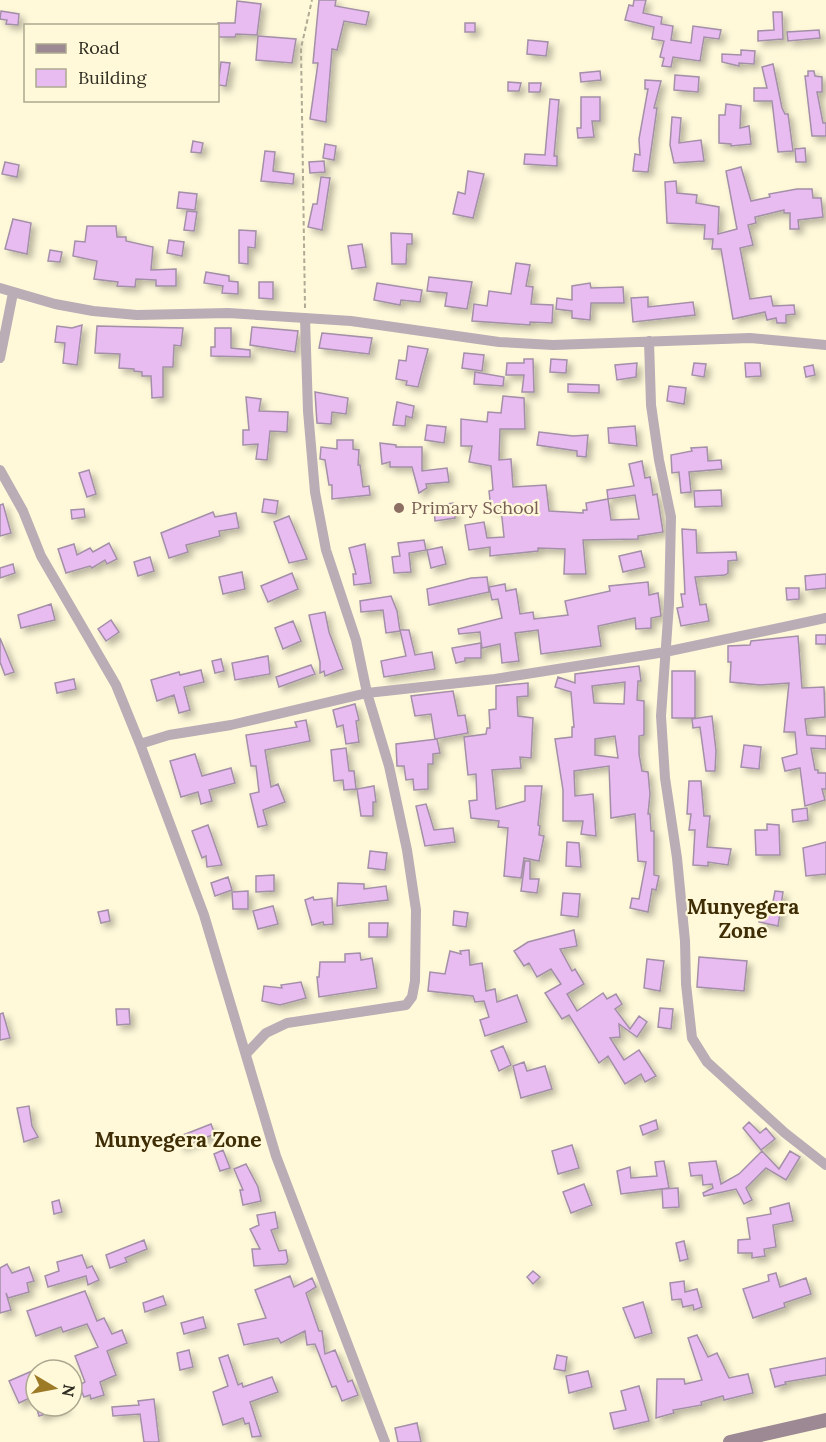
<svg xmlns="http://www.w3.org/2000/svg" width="826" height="1442" font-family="Lora,serif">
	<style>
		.building { fill: #e9bcf1; stroke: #a38fa7; stroke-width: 1.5; fill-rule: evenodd; filter: url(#shadow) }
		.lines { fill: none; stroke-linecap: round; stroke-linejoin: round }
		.path { stroke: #afaa93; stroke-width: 2; stroke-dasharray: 4.5 3; stroke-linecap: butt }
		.street { stroke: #baadb5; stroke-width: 10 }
		.secondary { stroke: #9c8994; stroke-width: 14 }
		.education-dot { fill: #8d6e63; stroke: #fff9da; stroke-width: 2 }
		.labels { text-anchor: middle; stroke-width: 4.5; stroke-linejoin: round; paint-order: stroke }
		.education-label { font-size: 18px; fill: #785e54; stroke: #fff9da; text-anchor: start }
		.quarter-label { font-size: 21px; font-weight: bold; fill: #3f2e05; stroke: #fff9da }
	</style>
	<defs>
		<filter id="shadow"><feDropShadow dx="4.5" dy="4.5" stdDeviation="3" flood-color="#0004"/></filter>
	</defs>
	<rect width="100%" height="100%" fill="#fff9da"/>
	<path class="building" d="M319,0H336L335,6L369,12L366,25L344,21L337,50L332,49L326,122L310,119L318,63H313Z
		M634,0H646L643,13L662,17L661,24L673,26L671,40L691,43L693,26L721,30L719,39L704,37L700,61L673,57L671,67L662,66L664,58L660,57L664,41L652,39L654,27L625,20L629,5L633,6Z
		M237,1L261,4L257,35L236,34L235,37H218V23H235Z
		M1,11L19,14L18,25L6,24L7,20L0,19Z
		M773,12H782L783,39L758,41V31L774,30Z
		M465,23H475V32H465Z
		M819,30L820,38L788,41L787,32Z
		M258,36L296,39L292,63L256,60Z
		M528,40L548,42L546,56L527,54Z
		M741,50L755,51L754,64L739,63V66L722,62V54L741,55Z
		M221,62L230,63L226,86L218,85Z
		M773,64L782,108L785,114H788L793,151L778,152L772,101H754V88H767L762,67Z
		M600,71L601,80L581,82L580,73Z
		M808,71H814L815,76L822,77V92H817L823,123H826V136H812L805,76H808Z
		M675,75L699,77L698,92L674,90Z
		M645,80L661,81L654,108H657L648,172L633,171L635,154L640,155L639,139L648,89H645Z
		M508,82L521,83L519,91H508Z
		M529,83H541L540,92H529Z
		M581,97H600V121H592L594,137L578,138L577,128H581Z
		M550,99L559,100L554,156H557V166L524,164L525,154L545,155Z
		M726,104L741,106L740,128L749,126L751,144L731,146V144L719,143V115H725Z
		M672,117L681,118L679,143L701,140L704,161L674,163L670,145Z
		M193,141L203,143L201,153L191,152Z
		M325,144L336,146L334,160L323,158Z
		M805,148L806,162H796L795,149Z
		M265,151L275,152L273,171L294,174L293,184L261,181Z
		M324,161L325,172L310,173L309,162Z
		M5,162L19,165L17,177L2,174Z
		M741,167L751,201L770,197L769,194L797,189H812L813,198H821L823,217L798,220L799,229H790V213H784V210L755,217L756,223L748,225L753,245L740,248L750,299L771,296L773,306L794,305L795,314L786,315V323H777L776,318L767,320L765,312L733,319L721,249H712L713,239H704L705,225L667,223L665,182L676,181L677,193L697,195L696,203L719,207L718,234L737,229L726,171Z
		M468,171L484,174L473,218L453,214L458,192L465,194Z
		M321,177L330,178L322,230L308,227L313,204H317Z
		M179,192L197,194L195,210L177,208Z
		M187,211L197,212L194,231L184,230Z
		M13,219L31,223L27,254L5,249Z
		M87,226H116L117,237H126V241L153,247L151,270L176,269V286H156V280L136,279L135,287L117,286L118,282L94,279L97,261L73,256L75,241L85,242Z
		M239,230L256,231L255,248L248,247V264L239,263Z
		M391,233L412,234V244H407L406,264H392Z
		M169,240L184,242L182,256L167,253Z
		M362,244L366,267L352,269L348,246Z
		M50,250L62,252L60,262L48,261Z
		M516,263L530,265L526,286L533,287L531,304L553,305L552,323L530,322V325L472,321L474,304L487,306L489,291L511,294Z
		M206,272L229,276V281L238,282V294L222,293L223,286L204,283Z
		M429,277L472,282L467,309L445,306L447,293L427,291Z
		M259,282H273V299L259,298Z
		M377,283L422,290L420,302L401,300L400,305L374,300Z
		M590,283L591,288L623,287L624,303H591L590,320L572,318V311L556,309L557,298L572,300V286Z
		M648,297V307L693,302L695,315L633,322L631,298Z
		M82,325L77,365L63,363L65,343L55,342L57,326L72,328Z
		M97,326L183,328L181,346L174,345L173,367H163V397L152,398L151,376H142V372L134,371V369L119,368L120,354L95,353Z
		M252,327L298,331L295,352L250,345Z
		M215,328H231V348L250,350V357L211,356V347H215Z
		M322,333L372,338L369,354L319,348Z
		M408,346L428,349L418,387L406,385L407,381L396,379L399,360L406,361Z
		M464,353L484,355L482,371L462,368Z
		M524,359H533L534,392H522L524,375H506L507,363H524Z
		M551,359L567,360L566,373L550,372Z
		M637,363L636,377L617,380L615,365Z
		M694,363L706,364L704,377L692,375Z
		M745,363H760L761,376L746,377Z
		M813,365L815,375L806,377L804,367Z
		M475,372L504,377L503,386L474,384Z
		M568,384L599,385V393L568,392Z
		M669,386L686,388L684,404L667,401Z
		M315,392L348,398L346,414L332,412L331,424L317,423Z
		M503,396L524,398L525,429H500L499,460L511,459L513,487L546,485L549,511L583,513V510H587L586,503L608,499L611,520L639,519L635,495L608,499L607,490L634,486L629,464L642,461L645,478L650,477L653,495L657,494L663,532L638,536V539L583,540L586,574H564L565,549L538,548V551L490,556V547L469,550L465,525L484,522L487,538L504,537L501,508L491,509L489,491L493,490L491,466L469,462L472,446H461V419L487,422L488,412L501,413Z
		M246,397L261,399L259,411L288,412L287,432L270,431L267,460L256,459L258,444L243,445V430H249Z
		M397,402L414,406L412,418L406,416L405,426L393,425Z
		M427,425L446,427L444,443L425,440Z
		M635,426L637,446L609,443L608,428Z
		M539,432L573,436L588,435L586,457L577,456V451L537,445Z
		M337,440H353V449L359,450L358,465H360L363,487L369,486L370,495L332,499V485H329L325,460L320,459L321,447L337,449Z
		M380,443L396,445V447H422V471L447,468L449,482L426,484L427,488L419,493L412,467H390V462L382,464Z
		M707,447L708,461L721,460L722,469L689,472L691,492L681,493L679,472L672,473L671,455L692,451L691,448Z
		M89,470L96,494L87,497L79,473Z
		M721,490L722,506L695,507L694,491Z
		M264,499L278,501L276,514L262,512Z
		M453,503L455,518L435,521L434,506Z
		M3,504L11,533L0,536V505Z
		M84,509L85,517L72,519L71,510Z
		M213,512L215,517L236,513L239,528L219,531L220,536L186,545L188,552L169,558L161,533Z
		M289,516L307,559L289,563L274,522Z
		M682,529L696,530L697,553L736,552L737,560L728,561V573L725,575L695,577L700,605L706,604L709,621L681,626L677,608L683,607L681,594H685Z
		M424,540L426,550L409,553L411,572L394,573L392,557L400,556L398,543Z
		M109,543L117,559L107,564L105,560L92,568L90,566L66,573L58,549L74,544L77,555L90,548L93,552Z
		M365,544L371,583L354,585L353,574H356L349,548Z
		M442,547L446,564L431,568L427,550Z
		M641,551L645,567L623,572L619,556Z
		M150,557L154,571L138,576L134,562Z
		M13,564L15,573L0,578V568Z
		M242,572L245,589L223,594L219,577Z
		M292,573L298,589L268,602L261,586Z
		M826,574V588L806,590L805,576Z
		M487,577L489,592L429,605L427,589L471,578Z
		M648,582L649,595L658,593L661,616L651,618V628L636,629L635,618L598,626L601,646L541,654L538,630L515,633L519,661L502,663L500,644L482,648L480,632L459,634L458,629L502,618L498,599L492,600L489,587L505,584L506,591L516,589L520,614L533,612L534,619L568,615L565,601L610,591L609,586Z
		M786,588H799V599L787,600Z
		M391,596L397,611L400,631L386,633L383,610L361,612L360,601Z
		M51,604L55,620L21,628L18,615Z
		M325,612L329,632L343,669L325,676L324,671L320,673V662L309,615Z
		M111,620L119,632L106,641L98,629Z
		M293,621L301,641L283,649L275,628Z
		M400,630H409L415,655L432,652L435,669L384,677L381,661L406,656Z
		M816,635H826V644H816Z
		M798,636L802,688L824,687L825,717L805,719L807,735L826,736V749L811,748L815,770H818V773H826V789H822L825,800L805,806L800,768L785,771L782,758L797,754L795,732H784L789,683L760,685L730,682L731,662H728V646L750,645L751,641Z
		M0,638L14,672L5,675L0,662Z
		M481,643V658H465V661L456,663L452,648Z
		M268,656L270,674L235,680L232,663Z
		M221,659L224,671L215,673L212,661Z
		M311,665L315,674L279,687L276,677Z
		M639,666L641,681H638L637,700L644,701V735L639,736V754L642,771L648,772L650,794L648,814H650L651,831H654V875L659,876L656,890L652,889L648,912L630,908L632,898L639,899L646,862L638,861L635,814L611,818L609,766L574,771L575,796L593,794L596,836L581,834L583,821H563V790L555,739L572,737V727H574L571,692L555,687L558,677L575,683V674ZM625,682L624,704L594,703L592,686ZM615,736L618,758L595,755V739Z
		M201,670L204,682L184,687L190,710L179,713L174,695L157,701L151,680L179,672L180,675Z
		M672,671H695V718H672Z
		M74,679L76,689L57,693L55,683Z
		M528,683V696L517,697L518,716L533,718L531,758L520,757L521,768L492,770L496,809L525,801V786H542L538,825L540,826L539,835L544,836L539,861L524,858L521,878L504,876L508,828L498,827L499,821L471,818L469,801L477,800L476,774L468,775L464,737L486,734L487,728H490L489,710L496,709V686Z
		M453,691L458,716L465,715L468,733L435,739L431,714L415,716L411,696Z
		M355,704L359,720L356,721L359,742L346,744L343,725L337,727L333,710Z
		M712,716L716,751L715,771H706L700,727L693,728L692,719Z
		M306,720L310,741L265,750L271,787L278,784L285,802L263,810L267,825L258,827L250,794L259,792L256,766H251L246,735L297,727L295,722Z
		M437,739L440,753L433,754V764H428V789L414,790L413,779L406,780L404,766H397L396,744Z
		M744,745L761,747L759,769L741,767Z
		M346,748L349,771H354L356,789L344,790L343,780L334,781L331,750Z
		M195,754L202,776L231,768L235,783L209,790L212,801L201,804L198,792L181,797L170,761Z
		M689,781H701L704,816H710L707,847L731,849L728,865L708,862V866L693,865L695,830H689L691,814H687Z
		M374,786L376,802H373V816H361L357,789Z
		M426,804L434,830L453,828L455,842L425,846L416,806Z
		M807,808L808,820L793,822L792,810Z
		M767,824L779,825L780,855H756L755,830H767Z
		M208,825L222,865L207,867L206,856L202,858L192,831Z
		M567,842L579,843L581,867L566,866Z
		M826,842V874L806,876L803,848Z
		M370,851L387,853L385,870L368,868Z
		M525,861H530V879H539L537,893L521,891Z
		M274,875V891L256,892V876Z
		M228,877L232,890L215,896L211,883Z
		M338,883L364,884V889L386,886L388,900L337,906Z
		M248,891V909H233L232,892Z
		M775,891L783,892L778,926L759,922L762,905L772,907Z
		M563,893L580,894L578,917L561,915Z
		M313,897L314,900L332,898L333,924L324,925L323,922L312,925L305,900Z
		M273,906L278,924L258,929L253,911Z
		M108,910L110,921L101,923L98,912Z
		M454,911L468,913L466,927L453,925Z
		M369,923H388L387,937H369Z
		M574,930L577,946L560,949L572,971L575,969L584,984L567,994L577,1011L603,993L607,999L616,994L622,1004L615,1009L630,1029L639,1016L647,1022L637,1037L619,1024L620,1037L610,1038L624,1060L639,1050L656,1076L645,1082L641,1074L625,1084L608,1056L599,1063L569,1015L562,1019L545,993L561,984L551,969L537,977L529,963L524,966L514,951L528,942Z
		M469,950L470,965L482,963L486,991L495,989L497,1002L517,995L527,1022L485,1036L480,1020L489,1017L484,1001L475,1002L473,996L428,991L430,972L445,974L450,951L461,954L460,951Z
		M360,953L361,960L372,958L377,988L319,997L317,977H319L320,962H345V954Z
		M699,957L747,961L744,991L697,987Z
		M647,959L664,961L660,991L644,988Z
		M301,982L306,998L280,1005L262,1001L264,986L282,988L281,985Z
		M660,1008L673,1009L671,1029L658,1027Z
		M116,1009H129L130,1024L117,1025Z
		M3,1013L10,1038L0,1040V1014Z
		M503,1046L511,1065L499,1071L491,1051Z
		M524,1062L527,1071L545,1066L552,1089L521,1098L513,1066Z
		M29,1106L32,1126L38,1137L24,1142L17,1108Z
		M656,1120L658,1129L643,1135L640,1126Z
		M749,1122L760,1133L766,1128L775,1139L761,1150L743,1128Z
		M211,1124L215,1134L181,1147L178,1137Z
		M572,1145L579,1168L558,1174L552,1151Z
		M223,1150L230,1168L220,1171L214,1154Z
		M762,1151L779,1169L790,1151L800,1157L786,1180L766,1168L746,1188L752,1200L744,1204L736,1189L704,1196L703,1193L713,1188L712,1184L703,1185L702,1175L691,1176L689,1163L716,1161L721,1184L739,1174Z
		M664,1161L669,1188L621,1194L617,1171L630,1167L631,1178L657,1176L655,1162Z
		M246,1164L258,1187L261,1201L243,1205L240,1190H243L234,1169Z
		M584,1184L592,1205L571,1213L563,1192Z
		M678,1188L679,1207L663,1208L662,1189Z
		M59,1200L62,1212L54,1214L52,1202Z
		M789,1203L793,1221L773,1225L776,1247L764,1249L765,1256L752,1258V1253H738V1240L750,1239L747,1218L771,1214L770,1208Z
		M275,1212L278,1228L271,1230L279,1251L286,1250L288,1261L286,1264L254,1266L252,1249H260L250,1229L259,1225L257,1215Z
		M144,1240L147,1249L125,1258L127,1262L110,1268L106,1255Z
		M684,1241L688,1259L680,1261L676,1243Z
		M82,1255L87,1268L92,1266L99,1280L88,1285L86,1276L48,1287L45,1276L59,1271L57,1262Z
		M7,1264L12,1273L29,1267L34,1281L27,1283L29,1292L8,1298L6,1293L11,1310L0,1313V1268Z
		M533,1271L540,1277L533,1284L527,1277Z
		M776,1273L780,1287L806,1278L811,1294L784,1303L785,1307L753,1318L743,1289L769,1281L768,1275Z
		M290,1276L294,1287L312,1278L316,1287L306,1293L319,1331H322L325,1354L335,1350L348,1382L352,1380L358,1395L342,1401L336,1386L332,1387L315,1344L307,1345L305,1331L281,1343L278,1338L244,1345L238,1324L266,1318L255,1290Z
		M684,1281L685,1292L697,1289L702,1307L694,1310L693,1305L683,1307L681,1299L672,1300L670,1283Z
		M85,1291L97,1321L104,1318L112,1334L122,1330L127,1343L107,1351L116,1375L100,1382L104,1395L91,1399L90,1395L84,1397L79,1385L85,1382L75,1356L98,1347L87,1324L63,1332L61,1327L36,1336L27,1311Z
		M163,1296L166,1305L145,1312L143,1303Z
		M643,1302L652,1333L635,1338L623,1308Z
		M203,1317L206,1328L184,1334L181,1323Z
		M697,1335L708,1357L717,1353L729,1378L748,1374L753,1393L724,1400L723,1396L701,1402L702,1405L673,1410L674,1413L656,1418L657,1379H684L685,1384L702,1380L688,1338Z
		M189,1350L193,1367L180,1370L177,1353Z
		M228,1355L238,1385L242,1383L243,1387L272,1377L278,1392L250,1402L261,1436L252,1437L249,1423L245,1424L243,1418L223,1425L213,1392L228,1386L219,1358Z
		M557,1355L567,1357L565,1371L554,1369Z
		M826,1358V1375L785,1382L786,1384L775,1387L770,1369Z
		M32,1371L36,1381V1395L19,1403L9,1381Z
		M588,1371L592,1387L569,1393L566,1376Z
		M639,1386L649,1421L614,1429L610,1413L626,1410L621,1391Z
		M154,1399L159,1442H144L140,1414L113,1416L112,1407L139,1405L138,1401Z
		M36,1406H66V1408L39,1416Z
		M417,1423L421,1442H398L395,1428Z"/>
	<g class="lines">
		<path class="path" d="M305,308L301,48L312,0"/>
		<path class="street" d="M0,288L55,304L93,311L137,315L228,313L351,321L499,342L553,345L750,338L826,345
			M649,341L651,405L659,460L671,517L669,604L661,716L665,778L677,858L685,941L686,984L692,1038L707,1062L785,1133L826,1165
			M0,358L13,293
			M0,470L23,511L41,556L116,685L140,744L204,915L276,1156L385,1442
			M140,744L169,735L231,725L367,693L495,679L665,652L826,618
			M246,1054L266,1033L287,1023L406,1005L412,997L415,981L416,910L407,850L389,766L367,693L356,640L326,550L315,492L308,411L305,318"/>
		<path class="secondary" d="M730,1442L826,1420"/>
	</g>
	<circle class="education-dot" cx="399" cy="508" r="6"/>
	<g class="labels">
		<g class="education-label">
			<text x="411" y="514">Primary School</text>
		</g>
		<g class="quarter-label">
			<text x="743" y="914">Munyegera<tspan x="743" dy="24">Zone</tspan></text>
			<text x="178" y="1147">Munyegera Zone</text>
		</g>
	</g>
	<rect x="24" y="24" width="195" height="78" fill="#fff9da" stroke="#aca890" stroke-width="1.5"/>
	<rect x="36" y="44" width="30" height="9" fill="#9c8994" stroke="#aca890" stroke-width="1.5"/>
	<text x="78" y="54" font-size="18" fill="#302e22">Road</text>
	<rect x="36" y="69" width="30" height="18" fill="#e9bcf1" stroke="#aca890" stroke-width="1.5"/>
	<text x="78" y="84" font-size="18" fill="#302e22">Building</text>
	<g transform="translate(54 1388) rotate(100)"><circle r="28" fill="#fff9da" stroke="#aca890" stroke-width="1.5"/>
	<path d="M0-4.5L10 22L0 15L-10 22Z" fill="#9d7a25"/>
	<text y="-9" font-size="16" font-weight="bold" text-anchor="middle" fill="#302e22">N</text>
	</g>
</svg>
